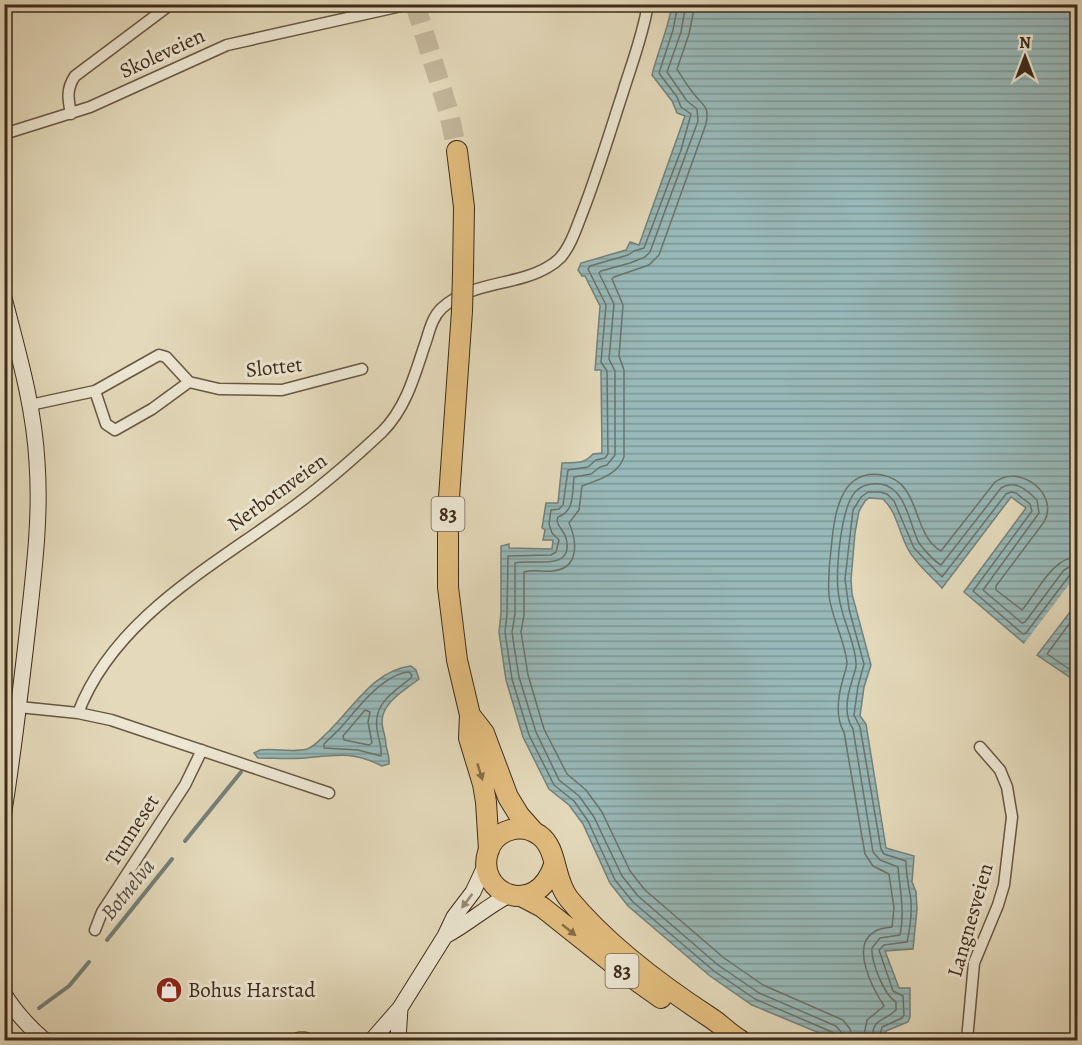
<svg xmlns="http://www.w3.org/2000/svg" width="1082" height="1045" font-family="Alegreya,serif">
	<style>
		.water { fill: url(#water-rules); stroke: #74807a; stroke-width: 1.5 }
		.pier { fill: #e4dabb }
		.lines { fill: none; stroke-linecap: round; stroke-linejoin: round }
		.shore { stroke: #6b726a; stroke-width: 1.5 }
		.stream { stroke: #74807a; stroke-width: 4 }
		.highway-tunnel { stroke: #c3b79b; stroke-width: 20; stroke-dasharray: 20 10; stroke-linecap: butt }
		.street-casing { stroke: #685743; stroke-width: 13 }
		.secondary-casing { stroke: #3e2b1b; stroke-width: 17 }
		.highway-casing { stroke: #3e2b1b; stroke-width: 22 }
		.street { stroke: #ede7d3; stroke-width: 10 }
		.secondary { stroke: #ede7d3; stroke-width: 15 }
		.highway { stroke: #e2bd7e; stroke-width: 20 }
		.highway-bridge-casing { stroke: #3e2b1b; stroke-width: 22; stroke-linecap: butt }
		.highway-bridge { stroke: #e2bd7e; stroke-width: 20 }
		.oneway { fill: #886d48 }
		.oneway2 { fill: #968977 }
		.labels { text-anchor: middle; stroke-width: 6; stroke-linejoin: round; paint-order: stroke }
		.shield { fill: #ede7d3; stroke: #726352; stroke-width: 1.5 }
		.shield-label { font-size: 20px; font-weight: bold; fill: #3e2b1b }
		.street-label { font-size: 21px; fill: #3e2b1b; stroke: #ede7d3 }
		.poi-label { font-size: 21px; fill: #3e2b1b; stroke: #ede7d3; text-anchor: start }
		.water-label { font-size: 22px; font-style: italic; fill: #544e42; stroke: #ede7d3 }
	</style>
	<defs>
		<pattern id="water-rules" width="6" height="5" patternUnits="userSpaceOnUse" patternTransform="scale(1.5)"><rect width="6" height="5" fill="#98b9b9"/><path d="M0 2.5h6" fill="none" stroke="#7d9796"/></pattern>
	</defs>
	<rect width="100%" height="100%" fill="#e4dabb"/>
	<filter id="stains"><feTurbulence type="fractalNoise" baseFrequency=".00333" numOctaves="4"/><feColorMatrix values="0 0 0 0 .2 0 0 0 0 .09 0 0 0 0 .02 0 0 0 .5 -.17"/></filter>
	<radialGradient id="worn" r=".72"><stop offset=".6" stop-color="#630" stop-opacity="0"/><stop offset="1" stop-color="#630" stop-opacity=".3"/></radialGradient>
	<path class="water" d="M672,5H1077V580L1075,579L1025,644L964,592L1026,508L1011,497L942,588C931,576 915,563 908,549C899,533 897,512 883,499L869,498L865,501L859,511L855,533L851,579L852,594L871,665L864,687L860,716L866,724L886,848L914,856L912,882L916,892L917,909L913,949L885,951L899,988H910V1017L908,1022L886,1031L885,1040H836L752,1005L710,976L628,906L610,883L583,824L569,805L549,789L523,737L506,680L499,632L501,613V546L509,544V548L552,549L553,540H543L545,530L542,528L546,503H558L562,463C576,462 583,465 593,454L602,453L601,370H595L600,306L585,276H582L578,270L581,263L626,250L630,242L639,245L685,116L677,113L672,101L652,75C658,51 668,29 672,5Z
		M1077,603V682L1037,655Z
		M411,666L416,670L419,679C405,690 382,702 382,722C382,730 386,735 386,745C387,752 390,757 389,764L382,766C353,751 336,755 305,758C290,759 274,758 258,758L254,753L260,750C275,748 293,753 307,749C316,746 322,737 329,731C353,708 374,670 411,666Z"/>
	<path class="pier" d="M1074,578L1078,583H1075L1026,647L1023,645Z
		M1078,600L1077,601L1036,655L1035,654Z"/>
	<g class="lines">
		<path class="shore" d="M678,4L673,30L659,73L677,97L681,107L691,114L681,150L644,248L634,251L628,255L590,266L588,269L606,305L601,362L607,371L608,454L605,458L596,460L588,467L568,470L563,505L559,509L551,510L549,524L552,533L559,540L556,552L551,555L508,556L507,614L505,632L512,679L529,735L554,785L574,801L588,821L615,880L633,902L714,971L755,999L832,1032L835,1036L836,1040
			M686,4L681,32L667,72L687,101L697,109L698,121L650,252L645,257L630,263L601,271L599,273L614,304L609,359L615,371V455L607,465L600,467L591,474L574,477C572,493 575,511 558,517L557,521C559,528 564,531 566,538C575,573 531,558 515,563V614L512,632L514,646L519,677L536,732L559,780L579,796L594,817L622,876L638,896L718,965L759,993L836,1026L842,1033L844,1040
			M695,4L689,34L677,69C682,77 688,87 694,94C703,106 710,106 706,124L659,255L649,265L614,277L612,279L623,305L619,356L624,370V457C618,475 598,480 582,486L579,510L569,523C577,541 580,569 552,571C543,572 533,569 524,572V615L521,632L523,644L528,675L544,729L567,774L586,790L602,812L630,871L645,890L724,958L763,985L843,1020L850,1029L853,1040
			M1078,612L1047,654L1078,675
			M409,672L412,675L411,678C394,692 373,703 377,729C378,739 382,745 381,756L358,750L324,748V744C331,737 338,731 344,724C359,706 384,674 409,672Z
			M365,710L370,712L368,722L372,743L369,745L344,740L343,736Z
			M863,1040L867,1020L884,1006C873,989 850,946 874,932C879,928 886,928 892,927L894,908L889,874L873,866L865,854L844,732C835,717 838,696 843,679C844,674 847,668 847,662C844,639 832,618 829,596C828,580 829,565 831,550C834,519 838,468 882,475C922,482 911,534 941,551L995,482C1019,463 1060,494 1044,522L996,586V590L1022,610C1037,593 1053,556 1078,557
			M872,1040C873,1016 883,1023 896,1010V1002C884,995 871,962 872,948L880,938L900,935C905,911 900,891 898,867L880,860L873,852L853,729C844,716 847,696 852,681C853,675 857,669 856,663C855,641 842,620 839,597C835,576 840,507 856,491C862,485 872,483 881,484C907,489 909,524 919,543C924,550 934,561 941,565L1001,488C1015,479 1027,490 1037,500L1039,513L983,590L1022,623L1025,622L1064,570L1071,566H1078
			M879,1040L882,1027L902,1018L904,1015L903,996L893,991L879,950L884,945L907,942C910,928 913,909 910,894C908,883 906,874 906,861L884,854L881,849L860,727L854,715L858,686L864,664L849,609L845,579L853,510L861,497L868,492H880L887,494L894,501L914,548L942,577L1006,494L1011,492L1016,493L1030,504L1032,511L973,591L1023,634L1026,633L1069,576L1078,573"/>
		<path class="stream" d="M185,841L241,772
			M107,940L172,859
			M39,1008L69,986L89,962"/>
		<path class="highway-tunnel" d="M415,4L449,113L457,151"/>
		<defs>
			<path id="street" d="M71,114C68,99 66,89 75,76L171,4
				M4,134L90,107L227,45L410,4
				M4,353L17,349
				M95,391L106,424L115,430L152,409L189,382
				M30,405L95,391L159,355L166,357L189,382L219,389L282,390L362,369
				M19,707L78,713L111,720L329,793
				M78,713C113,621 206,570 282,515C318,490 350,462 382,432C405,409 414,378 424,347C429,334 431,318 442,308C471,281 517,286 548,267C552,265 557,261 560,258C571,246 577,226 583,211C598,172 610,132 623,92C632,63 643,35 648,4
				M95,930L102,912L185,785L202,750
				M967,1040L974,963L998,905L1004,885L1012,817L1007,787L1000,770L980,747"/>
			<path id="secondary" d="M4,298C18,352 34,406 37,462C41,517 34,571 28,626C21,687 14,749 4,811
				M445,936C468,924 486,907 509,895
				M4,994C15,1012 28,1026 44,1040
				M299,1040H305
				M372,1040L400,1008L445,936L454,917L473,892L486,864
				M398,1040L400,1008"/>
			<path id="highway" d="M457,151L464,207L463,273
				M462,311L448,512V587L457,660L470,715L469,738L483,784L486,802L489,850
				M470,715L484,733L508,797L519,815L534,832
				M554,865C536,920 475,893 488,852C494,830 521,822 539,835C558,848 553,879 569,899C607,945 662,986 711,1018C722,1025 729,1034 740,1040
				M521,896L542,907L616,966L661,998"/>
		</defs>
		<use href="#street" class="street-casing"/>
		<use href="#secondary" class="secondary-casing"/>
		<use href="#highway" class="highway-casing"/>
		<use href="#street" class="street"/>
		<use href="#secondary" class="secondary"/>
		<use href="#highway" class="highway"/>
		<defs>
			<path id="highway-bridge" d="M462,311L463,273"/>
		</defs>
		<use href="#highway-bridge" class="highway-bridge-casing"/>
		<use href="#highway-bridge" class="highway-bridge"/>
	</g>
	<defs><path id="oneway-solid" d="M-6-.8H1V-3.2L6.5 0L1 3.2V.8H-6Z" transform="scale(1.5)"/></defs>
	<g class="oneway">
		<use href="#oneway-solid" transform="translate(480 772) rotate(73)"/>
		<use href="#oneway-solid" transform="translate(569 930) rotate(39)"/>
	</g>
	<use class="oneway2" href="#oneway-solid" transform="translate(467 901) rotate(127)"/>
	<defs>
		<symbol id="shop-disc" viewBox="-11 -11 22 22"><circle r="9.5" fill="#8f2418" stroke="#ede7d3"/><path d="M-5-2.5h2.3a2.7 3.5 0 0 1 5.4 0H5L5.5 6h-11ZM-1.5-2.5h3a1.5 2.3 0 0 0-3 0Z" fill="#fff"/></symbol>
	</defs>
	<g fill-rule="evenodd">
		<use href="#shop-disc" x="154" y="975" width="30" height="30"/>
	</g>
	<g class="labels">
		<g class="shield">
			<rect x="431.5" y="497" width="33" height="34" rx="4.5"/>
			<rect x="605.5" y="954" width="33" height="34" rx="4.5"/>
		</g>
		<g class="shield-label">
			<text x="448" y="521">83</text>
			<text x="622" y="978">83</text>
		</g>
		<g class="street-label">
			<text transform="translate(162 53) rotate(-25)" y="7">Skoleveien</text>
			<text transform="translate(274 367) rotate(-6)" y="7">Slottet</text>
			<text transform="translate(277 492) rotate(-36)" y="7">Nerbotnveien</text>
			<text transform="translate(132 830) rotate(-57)" y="7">Tunneset</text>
			<text transform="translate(970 920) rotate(-74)" y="7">Langnesveien</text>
		</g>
		<g class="poi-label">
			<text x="188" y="997">Bohus Harstad</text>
		</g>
		<g class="water-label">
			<text transform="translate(127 889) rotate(-51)" y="8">Botnelva</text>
		</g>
	</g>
	<rect width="1082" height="1045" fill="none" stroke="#e4dabb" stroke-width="24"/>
	<rect x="6" y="6" width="1070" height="1033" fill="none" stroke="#3e2b1b" stroke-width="3"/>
	<rect x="12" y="12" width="1058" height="1021" fill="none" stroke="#3e2b1b" stroke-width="1.5"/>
	<g transform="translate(1025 57)" stroke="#ede7d3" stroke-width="4.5" paint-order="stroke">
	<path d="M0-4.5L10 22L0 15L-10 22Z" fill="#3e2b1b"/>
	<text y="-9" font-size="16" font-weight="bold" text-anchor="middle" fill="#3e2b1b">N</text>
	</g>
	<rect width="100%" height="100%" filter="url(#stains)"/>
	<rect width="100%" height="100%" fill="url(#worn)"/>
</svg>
